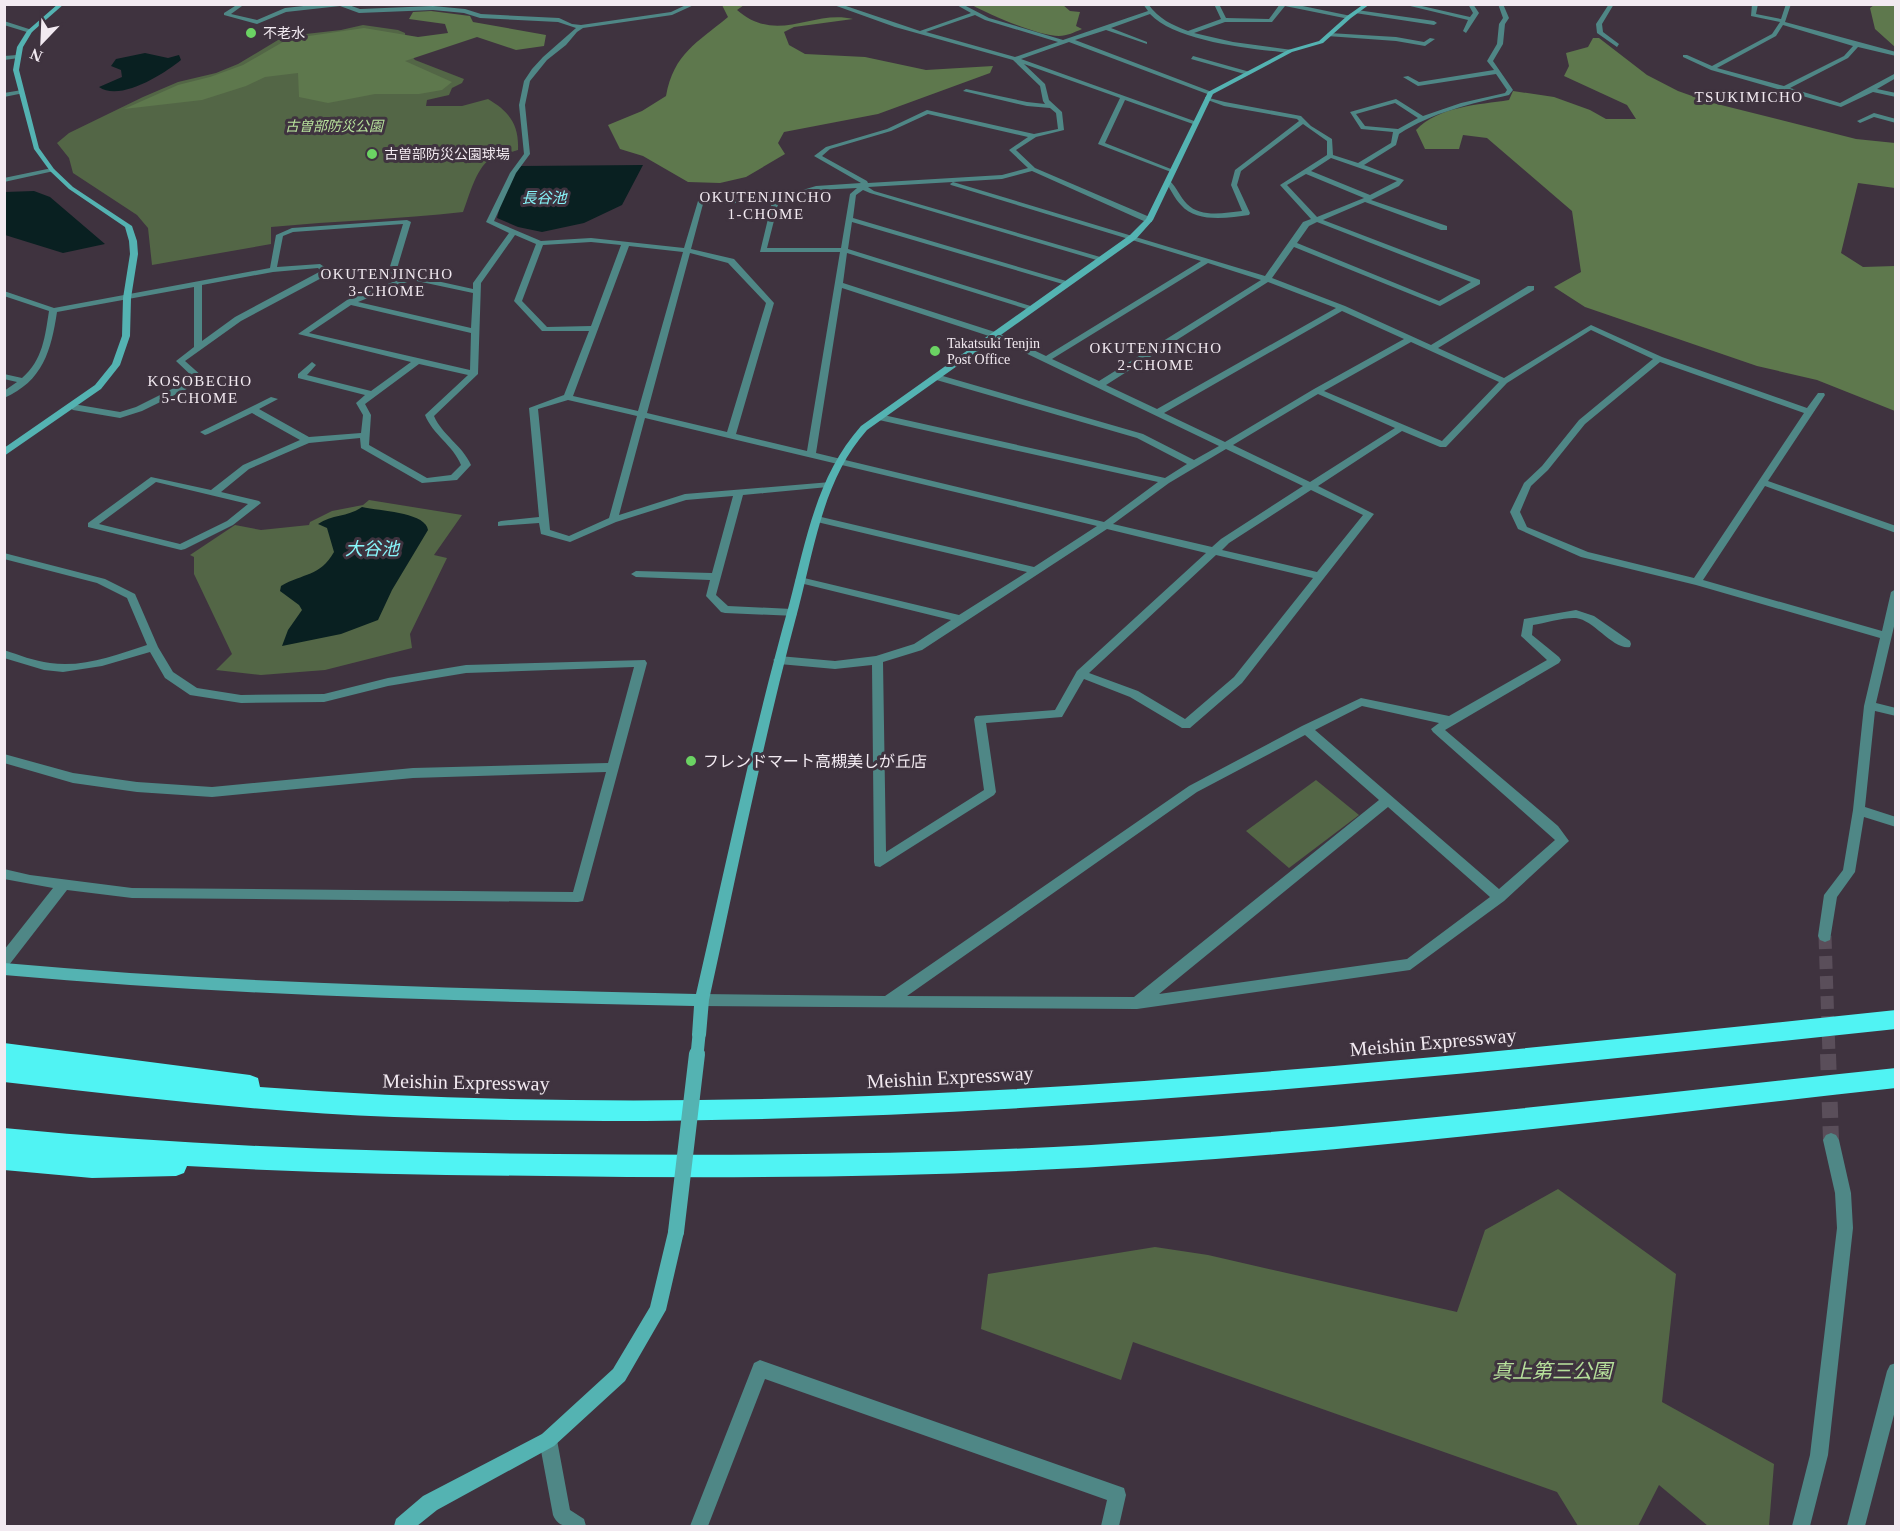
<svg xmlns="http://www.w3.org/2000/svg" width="1900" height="1531" font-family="'Times New Roman','Noto Sans JP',serif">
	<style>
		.green { fill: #536646 }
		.forest { fill: #5e784d }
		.water { fill: #092021 }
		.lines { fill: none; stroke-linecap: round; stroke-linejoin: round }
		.street-tunnel-far1 { stroke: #5a4e5a; stroke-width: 13; stroke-dasharray: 13 7; stroke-linecap: butt }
		.street-tunnel { stroke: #5a4e5a; stroke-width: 16; stroke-dasharray: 16 8; stroke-linecap: butt }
		.street { fill: #4f8786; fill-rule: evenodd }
		.secondary { fill: #54b3b2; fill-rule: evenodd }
		.highway { fill: #50f3f3; fill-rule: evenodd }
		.secondary-bridge-far1 { stroke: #54b3b2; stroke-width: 13 }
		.secondary-bridge { stroke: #54b3b2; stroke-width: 16 }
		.poi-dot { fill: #6bd363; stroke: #3f333f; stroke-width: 2 }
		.labels { text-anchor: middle; stroke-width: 6; stroke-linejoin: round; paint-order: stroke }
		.far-poi-label { font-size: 14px; fill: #f2eaf1; stroke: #3f333f; text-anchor: start }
		.far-park-label { font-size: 14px; font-style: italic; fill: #b6e09b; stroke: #3f333f }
		.far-neighbourhood-label { font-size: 15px; letter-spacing: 1.5px; fill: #f2eaf1; stroke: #3f333f }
		.far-water-label { font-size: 15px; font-style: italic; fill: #87f5fa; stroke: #3f333f }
		.poi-label { font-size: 16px; fill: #f2eaf1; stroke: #3f333f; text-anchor: start }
		.water-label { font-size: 18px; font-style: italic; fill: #87f5fa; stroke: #3f333f }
		.near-street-label { font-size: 20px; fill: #f2eaf1; stroke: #3f333f }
		.near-park-label { font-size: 20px; font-style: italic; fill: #b6e09b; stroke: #3f333f }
	</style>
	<rect width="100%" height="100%" fill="#3f333f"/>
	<path class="green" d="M363,25L398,30L405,33L407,51L415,60L464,79L462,83L452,88L449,95L427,100L426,106H462L488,99C510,112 519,125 518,150C510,153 501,154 494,157C476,165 470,195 463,212C399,219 335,221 271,227V244L152,265L148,228L137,215L73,173L69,158L57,143L69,133L143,97L178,82L216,73L238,64L278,40L288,36L341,30Z
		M369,500L462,515L434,555L447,558L410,634L412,648L325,670L261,675L216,670L232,654L194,574V557L190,555L235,525L261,530L309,525L310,522L332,511L363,505Z
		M1316,780L1359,815L1289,868L1246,831Z
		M1558,1189L1676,1274L1662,1402L1774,1464L1769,1526H1708L1659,1485L1638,1526H1578L1557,1492L1133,1342L1121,1380L981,1329L988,1274L1155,1247L1208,1255L1457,1312L1485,1230Z"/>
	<path class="forest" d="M722,5H744L737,10C777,45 813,9 853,19L794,27L784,32L789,45L805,54L865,57L926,70L993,66L990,73L878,114L784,132L778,143L785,154L746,177L720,183L688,182L643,156L620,149L608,125L642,111L666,96C674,53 697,43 728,17Z
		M972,5H1063L1070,11L1080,12L1076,26L1082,29C1075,32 1067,36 1059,36C1038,36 990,15 972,5Z
		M1874,5H1895V47L1875,29L1870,8Z
		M431,11L470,16L473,22L546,35L544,46L516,50L477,37L405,61L452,82L442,90L419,94H375L328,103L299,97L298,73L265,77L246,86L202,100L124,109L178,85L210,77L243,65L288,39L364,28L418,37L448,33L445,24L409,19L413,12Z
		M1593,38H1599L1647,75L1678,91L1709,102L1856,139L1895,143V188L1858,183L1841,253L1863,267L1895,266V411L1817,380L1757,366L1585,307L1554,287L1581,272L1572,211L1487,138L1463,135L1459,149H1425L1416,130C1439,106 1478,105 1509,100L1513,91L1554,97L1590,110L1606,119H1636L1627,105L1564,76L1569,66L1566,53L1588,47Z"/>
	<path class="water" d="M145,53L168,58L179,55L181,60C164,74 120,102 99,87L122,77L121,70L111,66L116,59Z
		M643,165L622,205L584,223L542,232L518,227L497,218L506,183L521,166Z
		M34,191L50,197L105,244L63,253L5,235V192Z
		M362,507C378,511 426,512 428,530L392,590L378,620L341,634L282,646L288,630L302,610L299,605L280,591L281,586C303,573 320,577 334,552L327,528L318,524C332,514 349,517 362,507Z"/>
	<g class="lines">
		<path class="street-tunnel-far1" d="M1825,936L1829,1055"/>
		<path class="street-tunnel" d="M1828,1054L1831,1140"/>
		<path class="street" d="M233,4L242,6L231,14L257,20L285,8L322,4H346L360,9L433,6L465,9L481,14L559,18L572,24L581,25L671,12L688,4H696L672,15L583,28L577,32L566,45L547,60L530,81L525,105L530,154L516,173L494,221L541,241L591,238L684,248L698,201L776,198L816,186L861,183L814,156L826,147L887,129L927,110L1034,134L1058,129L1056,113L1050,108L1027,106L963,91L966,89L1027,102L1045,104L1043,101L1040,86L1013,60L895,27L831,4H840L920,31L971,13L955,4H962L989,18L1063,40L1148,11L1143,4H1148C1159,19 1172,25 1188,31L1221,19L1214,4H1219L1226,18L1269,19L1280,4H1293L1351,16L1349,19L1285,6L1272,22H1225L1194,33L1233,42L1292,50L1290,53C1253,49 1176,42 1150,14L1111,28L1147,42V44L1106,30L1075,40L1212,92L1210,95L1069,42L1021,59L1197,122V124H1193L1125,100L1105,143L1176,171L1171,172L1098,144L1120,98L1024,64L1045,84L1049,100L1062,112L1064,130L1036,137L1016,150L1035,168L1152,218V222H1146L1032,171L1002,179L953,182L1265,276L1303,222L1311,219L1280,185L1327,155V141L1303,124L1241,171L1237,185L1250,213L1249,215C1228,218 1196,223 1181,205C1174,198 1171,189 1165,182L1166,181H1170C1177,188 1180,197 1187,204C1201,218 1224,213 1242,211L1231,185L1235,170L1299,121L1297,119L1224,106L1205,99V97L1225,102L1301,116L1311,126L1332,139L1333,155L1358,163L1391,143L1393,132L1361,129L1350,112L1396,99L1423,116L1461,103L1505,93L1507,90L1496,74L1418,86L1403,77L1408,76L1419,82L1494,70L1487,61L1497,44L1499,24L1503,18L1498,4H1503L1509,18L1505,24L1503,44L1493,61L1513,90L1509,95C1470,104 1433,112 1399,134L1396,145L1364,165L1404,180L1399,186L1371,200L1447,226V230H1441L1365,202L1323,220L1480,280V284L1440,306L1294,247L1272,278L1345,306L1431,345L1528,286H1534V290L1438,348L1504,378L1591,325L1662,357L1807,408L1818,393H1824L1825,395L1768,481L1896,526V533L1765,486L1703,580L1882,631L1891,592L1896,589V618L1876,703L1896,708V716L1875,711L1865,807L1896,817V827L1864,817L1855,872L1837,897L1830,940L1825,942L1820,940L1818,936L1824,895L1843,870L1853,810L1864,706L1880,638L1696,585L1581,557L1518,529L1510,512L1524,483L1542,466L1579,420L1653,359L1591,330L1507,383L1446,447H1440L1402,431L1318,486L1374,514L1242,683L1190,728H1182L1130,697L1084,679L1062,717L986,723L996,792L994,795L880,867L875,866L874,862L872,665L835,669L779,664L773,660L779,656L835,661L876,656L914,644L951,620L800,583L795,580L800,577L959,615L1027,572L817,522L812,519L817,516L1034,567L1097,526L645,418L619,515L685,494L831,482L833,484L828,487L743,495L716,595L728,606L792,609L797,613L796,616L725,613L721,612L706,596L710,580L636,577L631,574L636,571L712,573L733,496L686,500L616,522L570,542L541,534L539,523L498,526V522L501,521L539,517L529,408L564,395L589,331H542L514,301L536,244L515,235L481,283L478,374L434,416C442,435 462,445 471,465L457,480L422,483L361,448L360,438L309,443L249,469L221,492L259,501L261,503L233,525L185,549L181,550L88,527V523L151,477L211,490L243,465L300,440L252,413L208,434L205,435L200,432L271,397L278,399L259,409L309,437L361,433L363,415L356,403L365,395L298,378V374L312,362L316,365L307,375L371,391L411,362L298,334L347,300L403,278L388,273L403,224L293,232L283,236L277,267L320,264L329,270V274L241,321L185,361L203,377V381L142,411L120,418L73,410L69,407L73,404L120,412L136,407L194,378L176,361L194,347V287L57,312C51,351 43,381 4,398V391L17,382L4,379V374L22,378C43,360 45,336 49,311L4,296V291L54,308L270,268L276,235L292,228L407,220L411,222L396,272L473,289V283L509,233L486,222L510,173L524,154L519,105L524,81L532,69L543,57L576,28L558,22L480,18L464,13L433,10L359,13L340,6L286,12L257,24L224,15V13L235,6ZM975,15L985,20L1058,42L1015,57L926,32ZM1395,103L1418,118L1398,129L1365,126L1356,114ZM928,114L1028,137L1009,150L1028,168L1002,175L868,183L867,181L822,156L830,149L891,131ZM1331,158L1397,181L1370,195L1311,171ZM1306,174L1364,198L1317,217L1287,185ZM953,182L950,184L951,185L1201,261L1046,356L998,333L843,283L847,253L1030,310L1037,308L848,249L852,222L1066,285L1073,283L853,218L856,195L863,190L870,193L1100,261L1107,259L874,191L868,187ZM857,188L850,194L841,248H767L779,201L817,190ZM772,202L760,252H840L807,451L736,434L774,303L734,259L691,249L703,204ZM1317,222L1471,282L1439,301L1297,243L1309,226ZM591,242L621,245L591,326L547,327L522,301L543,245ZM629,246L683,252L638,411L573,396ZM690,253L728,263L766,303L727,432L647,413ZM1208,263L1261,280L1099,381L1052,359ZM318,268L321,271L235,317L202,341V285L273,272ZM412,280L473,293L471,328L358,302ZM1268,282L1336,308L1157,409L1106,385ZM842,288L992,337L1219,446L1194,460L1143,434L936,374L933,375V379L1137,438L1187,464L1165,478L879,414L875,417L879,420L1158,482L1104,522L816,453ZM351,305L471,333L470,370L309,333ZM1342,311L1404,339L1314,389L1225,442L1164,413ZM1411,342L1499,382L1442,441L1324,391ZM1660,362L1804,413L1694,578L1588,552L1527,527L1520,512L1531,486L1548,470L1585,424ZM419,364L468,375L425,415C433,435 453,445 461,465L451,475L427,478L369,445L371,415L365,404ZM1318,394L1395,428L1310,482L1233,445ZM568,400L637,416L609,518L569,536L550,530L538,409ZM1226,449L1303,486L1221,539L1212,547L1113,524L1169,483ZM156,482L248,504L227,521L180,544L99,524ZM1311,490L1363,515L1317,572L1222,550L1229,543ZM1107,529L1206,553L1077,671L1055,710L976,716L974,719L984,790L886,852L883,662L922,650ZM1216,555L1313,578L1234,677L1185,719L1138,691L1089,673Z
			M1402,4H1413L1470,17L1473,13L1468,4H1473L1479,13L1466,33L1463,31L1468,20Z
			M1609,4H1614L1602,24L1603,32L1619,44L1617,47L1597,33L1596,24Z
			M1752,4H1758L1756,14L1781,19L1786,4H1791L1785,22L1896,52V56L1858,47L1848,58L1790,88L1840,103L1896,73V78L1877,89L1896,93V97L1873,92L1841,107L1711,70L1683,57V55H1687L1712,66L1772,34L1780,22L1751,16ZM1783,25L1853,46L1844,56L1784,86L1717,68L1776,36Z
			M1357,10L1434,21L1437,23L1434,25L1355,13Z
			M4,21L32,30L33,31L30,33L4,25Z
			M1329,33L1396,37L1424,42L1430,38L1435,39L1425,46L1396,41L1327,36Z
			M17,55L19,58L4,60V56Z
			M1193,56L1250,72L1251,73L1248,75L1191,59Z
			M22,90L24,93L4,97V93Z
			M1874,113L1896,119V123L1874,117L1860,123L1857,121Z
			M52,168L55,170L54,171L4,182V178Z
			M4,553L105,579L135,594L158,647L173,672L197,688L241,695L324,694L388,678L466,665L645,660L647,663L583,901L578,902L132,898L67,890L9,965L4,967V950L53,888L4,879V869L30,875L132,888L573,892L606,772L413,778L212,797L137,792L73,783L4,763V754L73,773L137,782L212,787L413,768L608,763L634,667L466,673L388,686L324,702L241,703L190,695L165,678L150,652L102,666L63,672L44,670L4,658V650C19,655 34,661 50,663C83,668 116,655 147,645L127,598L97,583L4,559Z
			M1576,610L1594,616L1630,641L1631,644L1630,647C1613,650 1594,620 1576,618C1565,617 1545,623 1533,625L1532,635L1559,657L1561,660L1559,663L1445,730L1558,826L1569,841L1504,901L1410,970L1137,1009L702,1006L697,1004L695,1000L697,996L702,994L885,996L1189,786L1302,726L1361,698L1449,716L1547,660L1521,636L1524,619ZM1362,706L1439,723L1431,729L1433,732L1555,840L1499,889L1315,730ZM1305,735L1379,800L1134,997L907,996L1197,792ZM1388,807L1490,897L1407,959L1159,994Z
			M1831,1133L1836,1135L1839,1140L1851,1193L1853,1228L1828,1455L1810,1526H1792L1810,1455L1837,1228L1835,1193L1823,1140L1826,1135Z
			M760,1360L1124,1488L1126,1495L1119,1526H1101L1107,1500L765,1379L708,1526H690L754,1363Z
			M1896,1363V1407L1865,1526H1847L1887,1371L1890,1365Z
			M548,1431L554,1434L557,1440L570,1510L584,1519L586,1526C572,1526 559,1530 553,1515L539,1440L542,1434Z"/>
		<path class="secondary" d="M58,4H64L32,32L23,47L19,70L39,148L54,169L73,187L132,226L137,241L138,254L131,298L130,336L120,365L101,389L4,456V448L95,385L112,364L122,336L123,298L130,254L129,241L125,227L69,189L50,171L34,149L13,70L17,47L27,31Z
			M1364,4H1370L1351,18L1323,43L1292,52L1213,94L1153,220L1136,239L867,430C824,478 815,545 799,606C764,736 738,868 709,1000L706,1035L704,1040L699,1041L694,1040L692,1035L694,1006C464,1001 234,996 4,975V963C235,984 465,988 696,994C726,864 753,733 789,605C806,541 816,477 861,426L1130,235L1146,219L1208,92L1288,50L1319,41L1347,16Z
			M676,1224L682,1226L684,1232L666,1310L625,1381L554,1446L437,1510L417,1526H394L396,1519L423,1496L542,1434L613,1369L650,1307L668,1232L670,1226Z"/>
		<path class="highway" d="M1896,1010V1029C1396,1082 897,1136 394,1117C263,1112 134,1097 4,1082V1043L250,1075L258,1078L260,1087C806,1128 1353,1067 1896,1010Z
			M1896,1068V1088C1650,1115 1405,1147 1159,1163C956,1177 752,1179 549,1176C428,1175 308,1173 187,1166L184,1173L176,1176L92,1178L4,1170V1128C188,1146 372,1152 556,1154C759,1156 963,1155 1166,1140C1410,1123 1652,1094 1896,1068Z"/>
		<path class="secondary-bridge-far1" d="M697,1055L699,1035"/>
		<path class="secondary-bridge" d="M676,1232L697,1054"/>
	</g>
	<g class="poi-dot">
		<circle cx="251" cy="33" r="6"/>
		<circle cx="372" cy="154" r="6"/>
		<circle cx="935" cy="351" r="6"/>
		<circle cx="691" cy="761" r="6"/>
	</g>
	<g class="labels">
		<g class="far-poi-label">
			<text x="263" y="38">不老水</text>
			<text x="384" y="159">古曽部防災公園球場</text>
			<text x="947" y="348">Takatsuki Tenjin<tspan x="947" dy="16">Post Office</tspan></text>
		</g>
		<g class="far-park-label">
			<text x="334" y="131">古曽部防災公園</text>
		</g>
		<g class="far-neighbourhood-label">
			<text x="1749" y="102">TSUKIMICHO</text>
			<text x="766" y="202">OKUTENJINCHO<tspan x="766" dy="17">1-CHOME</tspan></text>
			<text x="387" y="279">OKUTENJINCHO<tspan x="387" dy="17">3-CHOME</tspan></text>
			<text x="1156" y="353">OKUTENJINCHO<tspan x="1156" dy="17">2-CHOME</tspan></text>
			<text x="200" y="386">KOSOBECHO<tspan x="200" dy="17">5-CHOME</tspan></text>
		</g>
		<g class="far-water-label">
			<text x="544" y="203">長谷池</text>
		</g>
		<g class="poi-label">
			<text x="703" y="767">フレンドマート高槻美しが丘店</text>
		</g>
		<g class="water-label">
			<text x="372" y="555">大谷池</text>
		</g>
		<g class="near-street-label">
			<text transform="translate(1433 1042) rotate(-5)" y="7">Meishin Expressway</text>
			<text transform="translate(950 1077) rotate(-3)" y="7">Meishin Expressway</text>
			<text transform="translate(466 1082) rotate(1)" y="7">Meishin Expressway</text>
		</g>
		<g class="near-park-label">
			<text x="1552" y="1378">真上第三公園</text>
		</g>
	</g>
	<rect width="1900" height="1531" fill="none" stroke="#f2eaf1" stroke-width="12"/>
	<g transform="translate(42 42) rotate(203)" stroke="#3f333f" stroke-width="4.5" paint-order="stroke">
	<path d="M0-4.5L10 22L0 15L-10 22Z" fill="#f2eaf1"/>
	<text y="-9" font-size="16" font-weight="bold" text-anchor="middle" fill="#f2eaf1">N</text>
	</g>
</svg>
